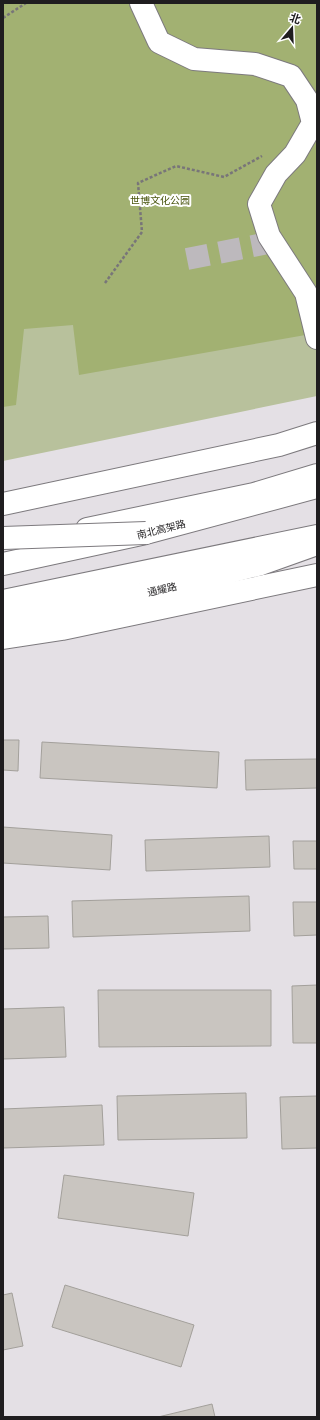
<svg xmlns="http://www.w3.org/2000/svg" width="320" height="1420" font-family="Inter,'Noto Sans SC',sans-serif">
	<style>
		.green { fill: #b8c19c }
		.forest { fill: #a2b172 }
		.building { fill: #c9c5c0; stroke: #a3a09b }
		.lines { fill: none; stroke-linecap: round; stroke-linejoin: round }
		.minor-tunnel { stroke: #bdb9bd; stroke-width: 22; stroke-dasharray: 22 11; stroke-linecap: butt }
		.minor-casing { stroke: #7d7a7e; stroke-width: 24 }
		.highway-casing { stroke: #7d7a7e; stroke-width: 24 }
		.path { stroke: #787579; stroke-width: 2.5; stroke-dasharray: 3 2; stroke-linecap: butt }
		.minor { stroke: #fff; stroke-width: 22 }
		.highway { stroke: #fff; stroke-width: 22 }
		.highway-bridge-casing { stroke: #7d7a7e; stroke-width: 24; stroke-linecap: butt }
		.highway-bridge { stroke: #fff; stroke-width: 22 }
		.labels { text-anchor: middle; stroke-width: 4; stroke-linejoin: round; paint-order: stroke }
		.park-label { font-size: 10px; fill: #49550e; stroke: #fff }
		.street-label { font-size: 10px; fill: #1f1d1f; stroke: #fff }
	</style>
	<rect width="100%" height="100%" fill="#e4e0e5"/>
	<path class="green" d="M3,3H317V396L3,461Z"/>
	<path class="forest" d="M3,3H317V333L79,375L73,325L24,329L16,405L3,407Z"/>
	<path class="building" d="M3,740H19L18,771L3,770Z
		M42,742L219,752L217,788L40,778Z
		M317,759V788L246,790L245,760Z
		M3,827L112,835L110,870L3,863Z
		M269,836L270,867L146,871L145,840Z
		M293,841H317V869H294Z
		M249,896L250,931L73,937L72,901Z
		M293,902H317V935L294,936Z
		M48,916L49,948L3,949V917Z
		M317,985V1043H293L292,986Z
		M98,990H271V1046L99,1047Z
		M64,1007L66,1057L3,1059V1009Z
		M246,1093L247,1138L118,1140L117,1096Z
		M317,1096V1148L282,1149L280,1097Z
		M102,1105L104,1145L3,1148V1109Z
		M64,1175L194,1193L188,1236L58,1218Z
		M65,1285L194,1325L181,1367L52,1327Z
		M12,1293L23,1346L3,1350V1295Z
		M212,1404L215,1417H158Z"/>
	<g class="lines">
		<path class="minor-tunnel" d="M187,259L273,242"/>
		<defs>
			<path id="minor" d="M141,3L159,42L194,59L255,64L291,76L307,100L313,123L295,154L276,174L259,204L269,236L306,293L317,338
				M3,504L279,445L317,433
				M87,529L254,494L317,475
				M3,621L151,592L261,564L317,544"/>
			<path id="highway" d="M3,564L146,533L317,487
				M3,601L317,536
				M3,638L62,629L317,575"/>
		</defs>
		<use href="#minor" class="minor-casing"/>
		<use href="#highway" class="highway-casing"/>
		<path class="path" d="M3,18L26,3
			M105,283L142,232L138,183L176,166L224,177L262,156"/>
		<use href="#minor" class="minor"/>
		<use href="#highway" class="highway"/>
		<defs>
			<path id="highway-bridge" d="M3,538L146,533"/>
		</defs>
		<use href="#highway-bridge" class="highway-bridge-casing"/>
		<use href="#highway-bridge" class="highway-bridge"/>
	</g>
	<g class="labels">
		<g class="park-label">
			<text x="160" y="204">世博文化公园</text>
		</g>
		<g class="street-label">
			<text transform="translate(161 529) rotate(-14)" y="4">南北高架路</text>
			<text transform="translate(162 589) rotate(-13)" y="4">通耀路</text>
		</g>
	</g>
	<rect width="320" height="1420" fill="none" stroke="#1f1d1f" stroke-width="8"/>
	<g transform="translate(292 28) rotate(19)" stroke="#ffffff" stroke-width="3" paint-order="stroke">
	<path d="M0-3L7 15L0 10L-7 15Z" fill="#1f1d1f"/>
	<text y="-6" font-size="11" font-weight="bold" text-anchor="middle" fill="#1f1d1f">北</text>
	</g>
</svg>
